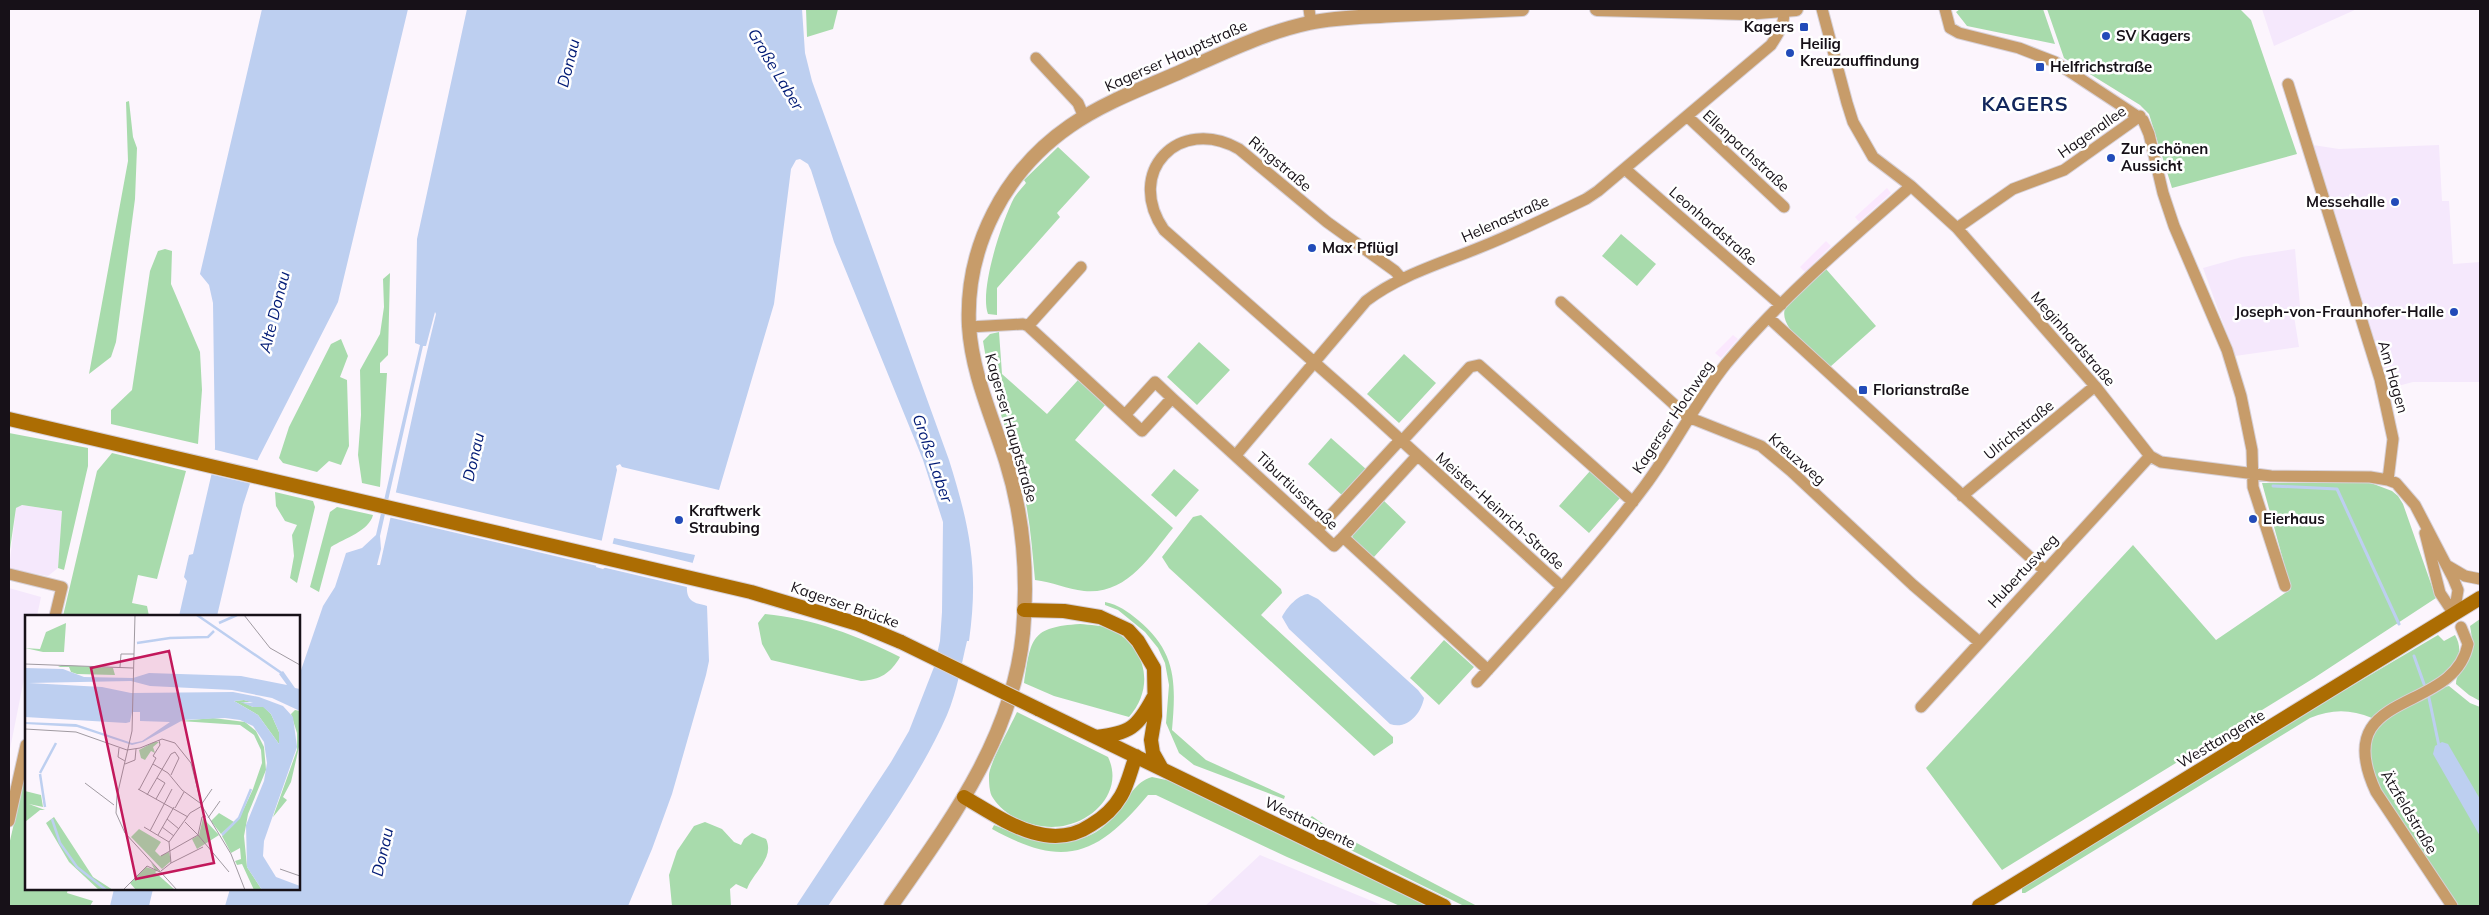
<svg xmlns="http://www.w3.org/2000/svg" width="2489" height="915" font-family="Mulish,sans-serif">
	<style>
		.commercial { fill: #f5e8fc }
		.built { fill: #fbe8fe }
		.green { fill: #a8dbac }
		.water { fill: #bdcff0; fill-rule: evenodd }
		.pier { fill: #fcf5fd }
		.lines { fill: none; stroke-linecap: round; stroke-linejoin: round }
		.stream { stroke: #bdcff0; stroke-width: 3 }
		.minor-casing { stroke: #d7d1d8; stroke-width: 13 }
		.tertiary-casing { stroke: #d7d1d8; stroke-width: 16 }
		.secondary-casing { stroke: #d7d1d8; stroke-width: 16 }
		.minor { stroke: #c79c6a; stroke-width: 11 }
		.tertiary { stroke: #c79c6a; stroke-width: 14 }
		.secondary { stroke: #ac6d03; stroke-width: 14 }
		.secondary-bridge-casing { stroke: #d7d1d8; stroke-width: 16; stroke-linecap: butt }
		.secondary-bridge { stroke: #ac6d03; stroke-width: 14 }
		.poi-dot { fill: #224bb9; stroke: #fff; stroke-width: 2 }
		.labels { text-anchor: middle; stroke-width: 5; stroke-linejoin: round; paint-order: stroke }
		.poi-label { font-size: 15px; font-weight: bold; fill: #171118; stroke: #fff; text-anchor: start }
		.street-label { font-size: 15px; fill: #171118; stroke: #fff }
		.water-label { font-size: 16px; font-style: italic; fill: #001a75; stroke: #fff }
		.district-label { font-size: 20px; font-weight: bold; letter-spacing: 1px; fill: #11265c; stroke: #fff }
		.inset-river { fill: none; stroke: #bdcff0; stroke-width: 2.5 }
		.inset-road { fill: none; stroke: #a09aa1; stroke-width: 1 }
		.view { fill: #c2185b; fill-opacity: 0.15; stroke: #c2185b; stroke-width: 2.5 }
		.inset-edge { fill: none; stroke: #171118; stroke-width: 2.5 }
	</style>
	<rect width="100%" height="100%" fill="#fcf5fd"/>
	<path class="commercial" d="M2262,9H2357L2274,46Z
		M2313,145L2339,149L2439,145L2442,201H2449L2453,264L2480,262V382H2413L2394,387L2377,354Z
		M2295,249L2300,306L2294,316L2299,347L2235,356L2203,268L2242,257Z
		M21,505L62,511L58,568L48,576L9,569L16,508Z
		M9,588L41,597L37,616H26V669L10,749Z
		M1260,855L1384,906H1205Z"/>
	<path class="built" d="M1887,188L1891,193L1859,222L1855,217Z
		M1826,241L1831,246L1805,272L1800,267Z
		M1733,335L1738,339L1721,358L1715,353Z"/>
	<path class="green" d="M806,9H838L833,29L807,37Z
		M1960,9H2043L2055,44L1967,26L1956,12Z
		M2047,9H2240L2251,20L2297,154L2172,188L2149,114L2140,105L2064,58Z
		M129,101L133,137L137,148L135,199L116,342L111,357L89,374L128,161L126,102Z
		M1058,147L1090,177L1057,213L1060,217L997,288V315L988,314C979,290 1002,221 1014,198C1017,193 1022,188 1026,183L1024,180Z
		M1621,234L1656,264L1637,286L1602,256Z
		M165,249L172,251L171,284L200,352L202,390L198,444L111,424V410L132,390L150,271L158,251Z
		M1826,269L1876,326L1830,367C1817,355 1775,326 1786,307C1793,295 1815,280 1826,269Z
		M390,273L388,355L380,363V373H387L380,487L362,483L358,455L361,415L360,370L380,334L384,307L383,279Z
		M999,332L1002,374L1047,414L1078,380L1106,404L1075,440L1173,528C1149,557 1127,595 1084,591C1067,589 1052,582 1035,580C1032,548 1030,517 1022,485C1010,436 990,391 983,341L990,334Z
		M341,339L348,356L340,377L347,380L349,446L341,465L329,461L317,472L283,463L279,458L289,427L331,344Z
		M1199,342L1230,370L1197,405L1167,377Z
		M1404,354L1436,383L1399,423L1367,394Z
		M9,433L88,448V466L64,570L58,568L62,511L22,505L16,508L9,556Z
		M1331,438L1367,470L1344,497L1308,464Z
		M112,453L186,471L157,579L138,575L132,603L147,606L149,616H63L97,471Z
		M1174,469L1199,490L1176,517L1151,495Z
		M1590,471L1620,498L1589,533L1559,506Z
		M2262,483H2371L2392,491L2398,496L2403,504L2436,598L2314,678L2002,870L1926,768L2133,545L2216,640L2291,589Z
		M275,492L313,501L315,507L297,583L290,578L294,556L292,535L297,525L285,521L276,506Z
		M1383,500L1406,522L1373,558L1352,539L1353,533Z
		M337,507L373,515C369,531 345,538 331,547L319,592L310,587L330,512Z
		M1201,515L1281,589L1282,593L1261,615L1393,737V743L1374,756L1169,568L1162,557L1193,517Z
		M1105,602C1119,605 1127,611 1138,620C1177,652 1176,684 1172,730L1206,760L1285,796L1284,799L1194,765L1179,753L1166,723L1169,685L1165,663L1158,648L1145,632L1118,610L1105,605Z
		M765,614C812,618 858,636 900,657C891,673 880,680 861,681L771,660L762,644L758,623Z
		M2480,619V701L2469,695L2456,684C2456,675 2461,673 2465,666C2473,653 2473,641 2470,626Z
		M1080,624C1090,625 1102,625 1111,629C1147,648 1155,687 1129,717L1054,696L1024,683C1031,638 1031,627 1080,624Z
		M2438,635L2444,641L2455,635C2477,673 2406,693 2384,708C2380,710 2376,714 2372,718C2350,709 2332,709 2310,718L2025,893H2022V888L2316,707Z
		M1444,640L1474,667L1439,705L1410,678Z
		M2449,686L2470,703L2480,707V906H2458C2435,873 2365,786 2368,748C2369,739 2376,728 2382,721L2440,688Z
		M1017,712L1108,757C1123,788 1098,818 1067,825C1042,832 1007,820 993,798C989,793 989,781 989,775C989,765 1011,725 1017,712Z
		M26,771V889H68L67,893L93,901L90,906H9V845Z
		M1152,777L1171,781L1427,906H1400L1287,857L1156,795H1148C1097,856 1064,869 992,829L994,825C1040,844 1086,856 1120,809C1130,796 1135,782 1152,777Z
		M1312,816L1330,829L1477,906H1464L1302,826Z
		M705,822L722,829L734,842L741,845L744,839L752,833L766,839C775,858 753,872 747,889L736,884L730,889L731,906H672L669,875L677,851L694,826Z"/>
	<path class="water" d="M262,9H408L338,302L258,459L243,505L217,616H179L187,581L184,577L189,555L193,554L212,472L215,448L213,303L209,285L200,274Z
		M467,9H802L805,53L812,81L949,460C970,527 979,570 969,641H967C961,666 957,691 947,715C917,783 870,844 828,906H796L891,762L909,731L934,667L940,641L942,612L943,522L923,460L834,242L811,170L808,164L800,159L796,160L791,169L774,304L719,490L622,467L620,464L616,466L617,470L596,567L603,569L607,566L614,538L695,555C692,567 681,591 691,600C695,604 702,604 707,606L709,661L706,675L672,794L652,849L628,906H225L230,889H299V676L323,606L335,587L346,553L362,548L376,535L420,345L415,343L417,239ZM435,312L436,314C415,399 399,481 380,565H377L381,549L380,536L423,346H426Z
		M1308,594L1318,599L1418,690L1424,698C1421,714 1407,730 1390,724L1289,629L1282,617C1287,607 1298,595 1308,594Z
		M2442,742L2448,744L2480,799V836L2433,754L2435,746Z
		M114,889H153L149,906H110Z"/>
	<path class="pier" d="M212,449L260,461L252,484L209,474Z
		M394,492L603,541L599,566L605,565L610,543L693,563L687,587L388,517Z"/>
	<g class="lines">
		<path class="stream" d="M2273,486L2337,489L2399,624
			M2414,656L2424,684
			M2429,698L2439,746"/>
		<defs>
			<path id="minor" d="M1309,9L1311,23
				M1822,9L1847,103L1853,122L1873,157L1911,186L1957,228L2095,386L2150,456L2161,462L2271,476L2370,477L2388,480L2396,483L2415,505L2453,578L2458,590L2454,614
				M1945,9L1950,28L1959,33L2019,48L2055,62L2143,120L2149,134L2163,193L2174,226L2227,350L2241,396L2252,450L2253,487L2285,586
				M1036,58L1078,103L1084,117
				M2288,84L2380,379L2393,439L2388,480
				M1688,117L1784,207
				M1625,169L1781,305
				M1957,228L2013,189L2064,170L2140,116
				M1402,279L1395,271L1327,222L1239,149C1179,115 1124,172 1164,230L1357,400L1562,587
				M1561,302L1688,417L1761,446L1791,471L1913,585L1978,641
				M1769,318L2044,570
				M1028,326L1081,267
				M969,327L1023,324L1028,326L1142,431L1172,398L1334,546L1343,537L1488,670
				M1125,415L1155,382L1172,398
				M1402,441L1470,367L1479,365L1633,502
				M1236,455L1366,301C1400,275 1442,263 1481,247C1516,233 1551,216 1586,199L1598,191L1771,45C1778,34 1785,24 1784,10
				M1962,496L2095,386
				M1317,530L1401,439
				M2425,533L2440,593L2454,614
				M1343,537L1417,456
				M2448,566L2465,576L2480,579
				M9,574L62,587L55,616
				M1477,682C1534,619 1593,555 1644,487C1674,447 1695,403 1726,364C1781,298 1847,242 1911,186
				M1921,707L2150,456
				M9,821L26,745
				M2452,906L2376,792C2327,687 2454,716 2468,644L2461,627"/>
			<path id="tertiary" d="M1597,9L1746,13L1796,9
				M891,906C949,823 1013,738 1023,633C1028,576 1023,515 1006,461C992,416 972,374 969,326C965,246 1005,171 1070,126C1103,103 1141,89 1178,73C1221,54 1263,33 1309,23C1337,17 1367,17 1395,15C1438,13 1480,11 1522,9"/>
			<path id="secondary" d="M9,419L751,592L858,624L901,642
				M1024,610L1064,611L1100,617L1128,630L1138,641L1154,668L1155,716L1151,740L1153,753L1162,769
				M1038,709L1444,906
				M1096,737C1130,733 1137,728 1153,698
				M964,797C1002,819 1048,854 1091,825C1103,818 1114,808 1121,796C1128,784 1131,769 1136,756
				M1979,906L2480,598"/>
		</defs>
		<use href="#minor" class="minor-casing"/>
		<use href="#tertiary" class="tertiary-casing"/>
		<use href="#secondary" class="secondary-casing"/>
		<use href="#minor" class="minor"/>
		<use href="#tertiary" class="tertiary"/>
		<use href="#secondary" class="secondary"/>
		<defs>
			<path id="secondary-bridge" d="M901,642L1038,709"/>
		</defs>
		<use href="#secondary-bridge" class="secondary-bridge-casing"/>
		<use href="#secondary-bridge" class="secondary-bridge"/>
	</g>
	<g class="poi-dot">
		<rect x="1799" y="22" width="10" height="10" rx="2.5"/>
		<circle cx="2106" cy="36" r="5"/>
		<circle cx="1790" cy="53" r="5"/>
		<rect x="2035" y="62" width="10" height="10" rx="2.5"/>
		<circle cx="2111" cy="158" r="5"/>
		<circle cx="2395" cy="202" r="5"/>
		<circle cx="1312" cy="248" r="5"/>
		<circle cx="2454" cy="312" r="5"/>
		<rect x="1858" y="385" width="10" height="10" rx="2.5"/>
		<circle cx="2253" cy="519" r="5"/>
		<circle cx="679" cy="520" r="5"/>
	</g>
	<g class="labels">
		<g class="poi-label">
			<text x="1794" y="32" text-anchor="end">Kagers</text>
			<text x="2116" y="41">SV Kagers</text>
			<text x="1800" y="49">Heilig<tspan x="1800" dy="17">Kreuzauffindung</tspan></text>
			<text x="2050" y="72">Helfrichstraße</text>
			<text x="2121" y="154">Zur schönen<tspan x="2121" dy="17">Aussicht</tspan></text>
			<text x="2385" y="207" text-anchor="end">Messehalle</text>
			<text x="1322" y="253">Max Pflügl</text>
			<text x="2444" y="317" text-anchor="end">Joseph-von-Fraunhofer-Halle</text>
			<text x="1873" y="395">Florianstraße</text>
			<text x="689" y="516">Kraftwerk<tspan x="689" dy="17">Straubing</tspan></text>
			<text x="2263" y="524">Eierhaus</text>
		</g>
		<g class="street-label">
			<text transform="translate(1176 56) rotate(-24)" y="5">Kagerser Hauptstraße</text>
			<text transform="translate(2092 132) rotate(-35)" y="5">Hagenallee</text>
			<text transform="translate(1746 151) rotate(43)" y="5">Ellenpachstraße</text>
			<text transform="translate(1280 164) rotate(40)" y="5">Ringstraße</text>
			<text transform="translate(1505 219) rotate(-24)" y="5">Helenastraße</text>
			<text transform="translate(1713 226) rotate(41)" y="5">Leonhardstraße</text>
			<text transform="translate(2073 339) rotate(49)" y="5">Meginhardstraße</text>
			<text transform="translate(2393 377) rotate(74)" y="5">Am Hagen</text>
			<text transform="translate(1673 417) rotate(-56)" y="5">Kagerser Hochweg</text>
			<text transform="translate(1011 428) rotate(74)" y="5">Kagerser Hauptstraße</text>
			<text transform="translate(2019 430) rotate(-39)" y="5">Ulrichstraße</text>
			<text transform="translate(1797 459) rotate(41)" y="5">Kreuzweg</text>
			<text transform="translate(1297 491) rotate(43)" y="5">Tiburtiusstraße</text>
			<text transform="translate(1500 511) rotate(42)" y="5">Meister-Heinrich-Straße</text>
			<text transform="translate(2023 571) rotate(-47)" y="5">Hubertusweg</text>
			<text transform="translate(845 605) rotate(19)" y="5">Kagerser Brücke</text>
			<text transform="translate(2221 739) rotate(-31)" y="5">Westtangente</text>
			<text transform="translate(2409 812) rotate(59)" y="5">Ätzfeldstraße</text>
			<text transform="translate(1310 823) rotate(26)" y="5">Westtangente</text>
		</g>
		<g class="water-label">
			<text transform="translate(568 63) rotate(-76)" y="6">Donau</text>
			<text transform="translate(776 69) rotate(59)" y="6">Große Laber</text>
			<text transform="translate(274 312) rotate(-76)" y="6">Alte Donau</text>
			<text transform="translate(473 457) rotate(-77)" y="6">Donau</text>
			<text transform="translate(933 458) rotate(71)" y="6">Große Laber</text>
			<text transform="translate(382 852) rotate(-77)" y="6">Donau</text>
		</g>
		<g class="district-label">
			<text x="2025" y="111">KAGERS</text>
		</g>
	</g>
	<g transform="translate(25 615)">
		<rect width="275" height="275" fill="#fcf5fd"/>
		<path d="M41,8L39,37H18L0,33L15,34L21,17ZM37,50L88,53L90,60L52,59L46,57L44,52H33ZM219,85L227,87H218L228,92H239L246,99L254,117V129L233,100L209,86ZM270,95L275,96L274,132L266,167L258,182L262,185L248,202L272,135V118L266,99ZM188,103L220,107L231,116L239,132L241,155L223,199L219,221L222,252L237,275H229L217,249L212,250L210,246L216,244L215,233L206,238L197,221L215,202L228,174L237,148L236,135L229,120L215,110L155,106ZM129,127H134L128,132L130,138L126,136L120,145L116,143L114,135ZM0,176L16,180L18,192L4,189L20,195H15L0,207ZM194,198L209,207L196,219L186,206ZM29,202L68,262L88,275H74L44,247L21,208ZM178,203L194,220L172,234L167,224L174,220ZM114,214L136,227L130,236L135,241L144,237L146,246L137,254L106,222ZM126,248L134,255L130,257L150,275H111L105,268L121,252L130,255Z" fill="#a8dbac"/>
		<path d="M0,53L38,54L59,62L108,63L124,58L216,61L262,70L254,59L258,56L270,73L275,74V96L247,83L207,75L125,71L106,66L4,68L77,72L106,78L208,77L234,82L258,91L268,102L272,132L239,226L238,241L251,262L275,271V275H237L222,252L221,210L239,166L242,148L239,127L228,111L215,105L200,103L158,105L118,127L107,130L52,112L0,109V107L51,109L107,128L117,126L145,107L115,106V97H107L105,107L101,108L0,102ZM219,85L228,88L215,87L228,92H238L246,99L254,117V129L233,100L209,86Z" fill="#bdcff0" fill-rule="evenodd"/>
		<path class="inset-river" d="M172,0L258,59M194,8L212,0M112,28L145,23L183,22L189,16M15,158L31,128M15,159L20,192M27,204L35,228L52,252L81,275M197,220L214,203L226,174"/>
		<path class="inset-road" d="M110,0L107,116L92,181L91,198L100,218L152,275M219,0L245,33L275,50M0,49L108,53M95,52L96,39H109M0,114L51,117L102,135L115,133L137,124L150,128L166,148L177,191L206,239L220,275M94,133L93,142L100,146M100,149L110,145L111,134M128,149L143,158L157,175L175,188M60,168L89,190M113,174L163,202M114,175L131,143L128,141L135,130L134,125M122,180L146,139L150,137L154,143L146,160M131,184L140,168L132,163M176,190L187,174M150,193L159,177M183,203L195,186M142,204L154,214M160,207L173,220M119,212L144,227M137,212L149,221M125,216L147,174M133,220L149,192M173,220L204,257M136,241L173,220L177,202L181,201M146,248L178,232M255,254L275,261M136,256L146,248L144,227L165,198L177,191M98,275L122,251L135,257"/>
		<path class="view" d="M144,36L189,248L111,264L66,53Z"/>
		<rect width="275" height="275" class="inset-edge"/>
	</g>
	<rect width="2489" height="915" fill="none" stroke="#171118" stroke-width="20"/>
</svg>
